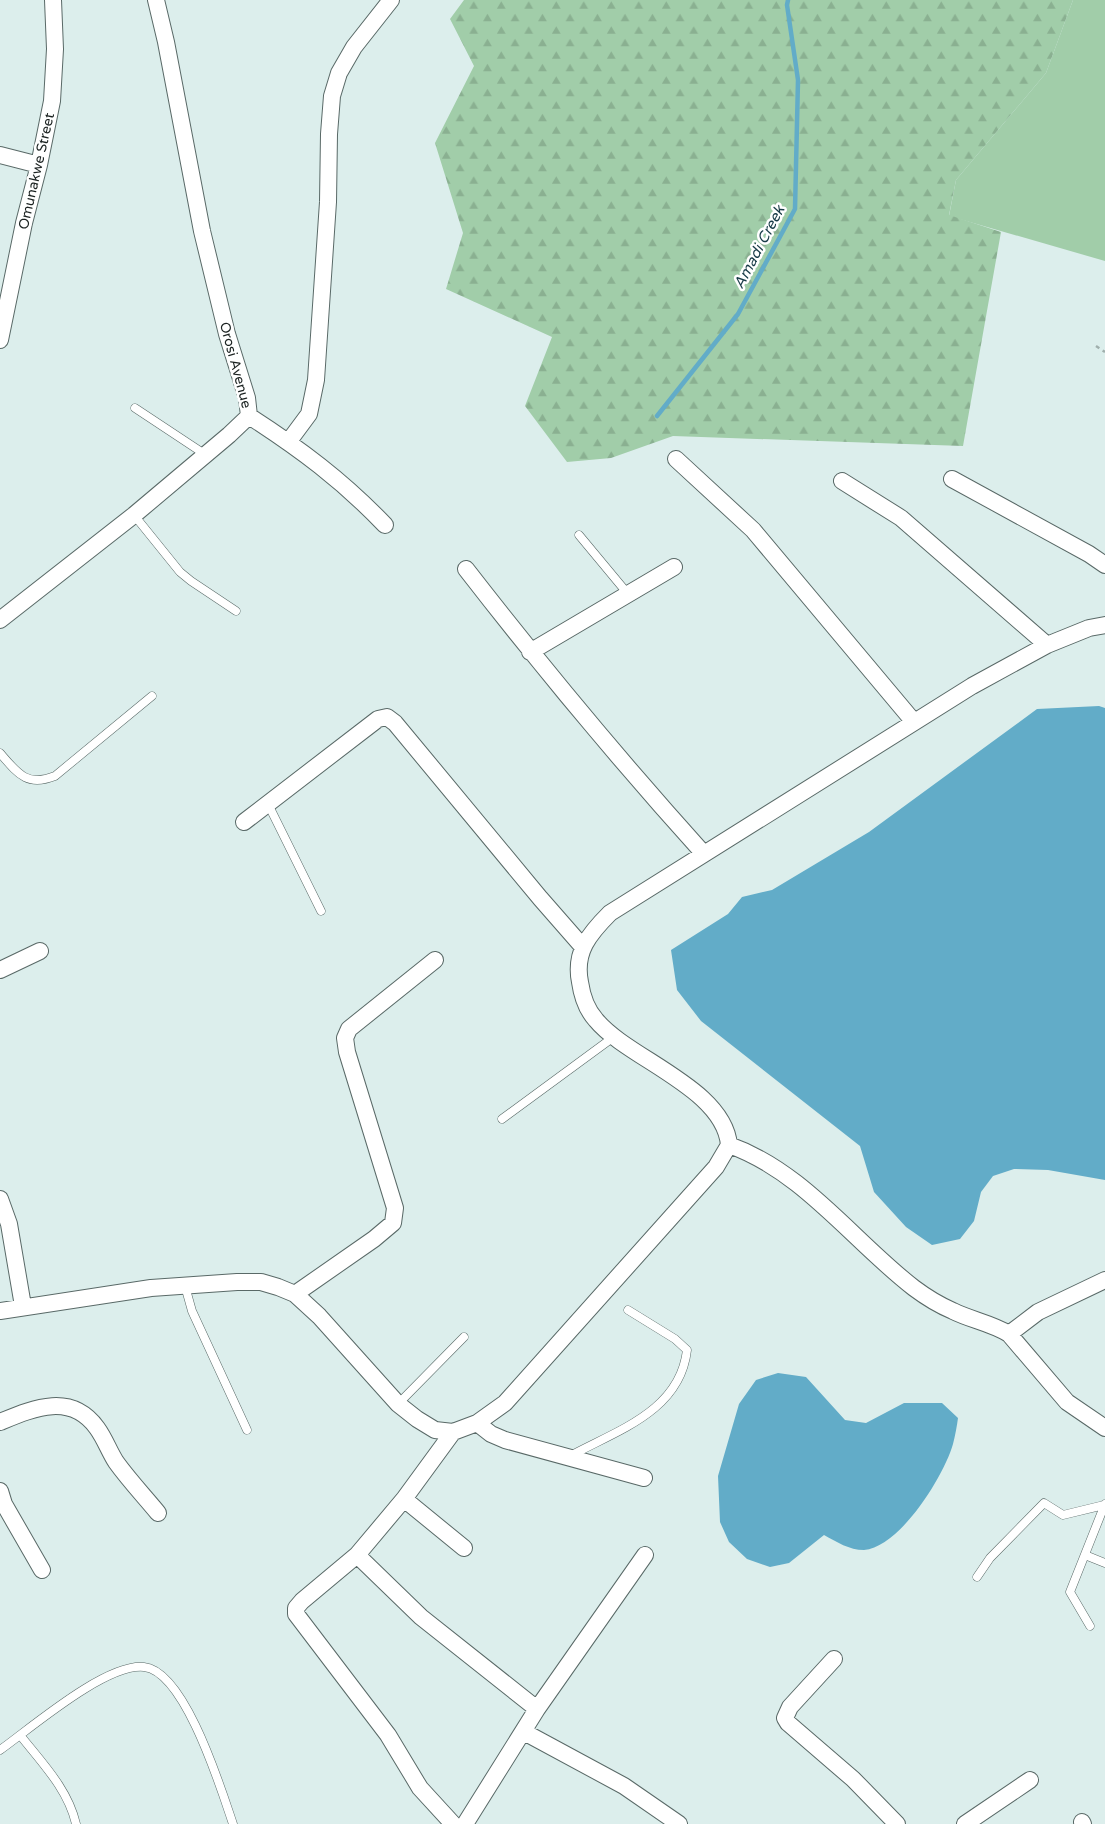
<svg xmlns="http://www.w3.org/2000/svg" width="1105" height="1824" font-family="'Varela Round',sans-serif">
	<style>
		.green { fill: #a1cda9 }
		.forest { fill: url(#forest-firs) }
		.water { fill: #62acc8 }
		.lines { fill: none; stroke-linecap: round; stroke-linejoin: round }
		.stream { stroke: #62acc8; stroke-width: 4.5 }
		.lane-casing { stroke: #596967; stroke-width: 9 }
		.street-casing { stroke: #596967; stroke-width: 18 }
		.path { stroke: #a0afad; stroke-width: 2.5; stroke-dasharray: 4 4; stroke-linecap: butt }
		.lane { stroke: #fff; stroke-width: 8 }
		.street { stroke: #fff; stroke-width: 16 }
		.labels { text-anchor: middle; stroke-width: 5; stroke-linejoin: round; paint-order: stroke }
		.street-label { font-size: 14px; fill: #1b2221; stroke: #fff }
		.water-label { font-size: 15px; font-style: italic; fill: #183b47; stroke: #fff }
	</style>
	<defs>
		<pattern id="forest-firs" width="22" height="20" patternUnits="userSpaceOnUse" patternTransform="scale(1.25)"><rect width="22" height="20" fill="#a1cda9"/><path d="M5 1l3.5 6h-7zM16 11l3.5 6h-7z" fill="#8ab091"/></pattern>
	</defs>
	<rect width="100%" height="100%" fill="#dceeec"/>
	<path class="green" d="M1073,0H1105V261L949,216L956,180L1046,73Z"/>
	<path class="forest" d="M464,0H1073L1046,73L956,180L949,215L1001,232L963,446L673,436L611,458L567,462L525,406L552,337L446,289L463,233L435,143L474,66L450,19Z"/>
	<path class="water" d="M1099,706L1105,708V1180L1048,1170L1014,1169L993,1176L981,1192L974,1221L960,1239L932,1245L906,1227L874,1192L860,1146L701,1021L677,990L671,950L728,914L742,897L772,890L869,832L1037,709Z
		M778,1373L806,1377L845,1420L866,1423L904,1403H942L958,1418C957,1426 955,1436 953,1444C944,1476 900,1547 864,1550C849,1550 837,1542 824,1535L789,1563L770,1567L747,1559L729,1542L720,1522L718,1476L739,1404L756,1380Z"/>
	<g class="lines">
		<path class="stream" d="M657,416L738,314L795,209L798,80L787,5L788,0"/>
		<defs>
			<path id="lane" d="M135,408L206,455
				M134,515L180,572L191,581L236,611
				M579,535L628,594
				M0,753C18,774 27,787 55,776L152,696
				M268,804L321,911
				M502,1119L615,1036
				M185,1286L192,1311L247,1430
				M398,1404L464,1337
				M570,1456C618,1430 680,1411 687,1350L675,1339L628,1310
				M1085,1555L1105,1563
				M977,1577L990,1558L1044,1503L1063,1515L1104,1505
				M1090,1626L1070,1592L1105,1504
				M20,1735C42,1763 68,1789 76,1824
				M0,1750C31,1728 106,1663 144,1667C185,1671 221,1789 233,1824"/>
			<path id="street" d="M0,155L39,165
				M0,340L24,223L39,165L52,101L55,49L53,0
				M249,416C300,449 342,480 385,525
				M289,441L309,414L316,380L328,202L329,134L332,96L339,73L354,47L391,0
				M676,459L753,530L914,722
				M952,479L1089,554L1105,565
				M842,481L901,518L1047,645
				M466,569C542,667 621,762 704,854
				M0,620L134,515L229,435L249,416L247,398L227,334L202,231L166,42L156,0
				M530,652L674,567
				M244,822L378,719L387,717L395,723L540,898L582,946
				M0,970L40,951
				M729,1145C803,1171 853,1241 914,1288C926,1297 939,1305 953,1311C971,1320 991,1323 1009,1334L1067,1402L1105,1428
				M0,1199L9,1224L23,1306
				M295,1294L374,1239L393,1223L395,1208L347,1052L345,1038L349,1029L435,960
				M0,1311L151,1288L237,1282H261L278,1287L295,1294L319,1316L398,1404L417,1419L435,1430L453,1432L477,1423L505,1403L716,1167L729,1145C724,1088 628,1059 596,1020C586,1009 582,996 580,982C574,952 589,934 610,913L972,686L1047,645L1089,628L1105,625
				M1009,1334L1038,1312L1105,1280
				M0,1422C34,1408 71,1392 97,1428C105,1439 109,1451 116,1462C129,1480 144,1496 158,1513
				M477,1423L491,1434L505,1440L644,1478
				M0,1491L4,1504L42,1570
				M404,1499L464,1548
				M357,1555L421,1617L537,1709
				M834,1659L790,1707L785,1718L788,1723L853,1779L897,1824
				M524,1732L624,1786L679,1824
				M1082,1822L1083,1824
				M453,1824L420,1788L388,1735L296,1614V1608L302,1601L357,1555L404,1499L453,1432
				M465,1824L537,1709L645,1555
				M965,1824L1030,1780"/>
		</defs>
		<use href="#lane" class="lane-casing"/>
		<use href="#street" class="street-casing"/>
		<path class="path" d="M1096,346L1105,352"/>
		<use href="#lane" class="lane"/>
		<use href="#street" class="street"/>
	</g>
	<g class="labels">
		<g class="street-label">
			<text transform="translate(36 171) rotate(-77)" y="5">Omunakwe Street</text>
			<text transform="translate(236 365) rotate(75)" y="5">Orosi Avenue</text>
		</g>
		<g class="water-label">
			<text transform="translate(759 247) rotate(-62)" y="5">Amadi Creek</text>
		</g>
	</g>
</svg>
